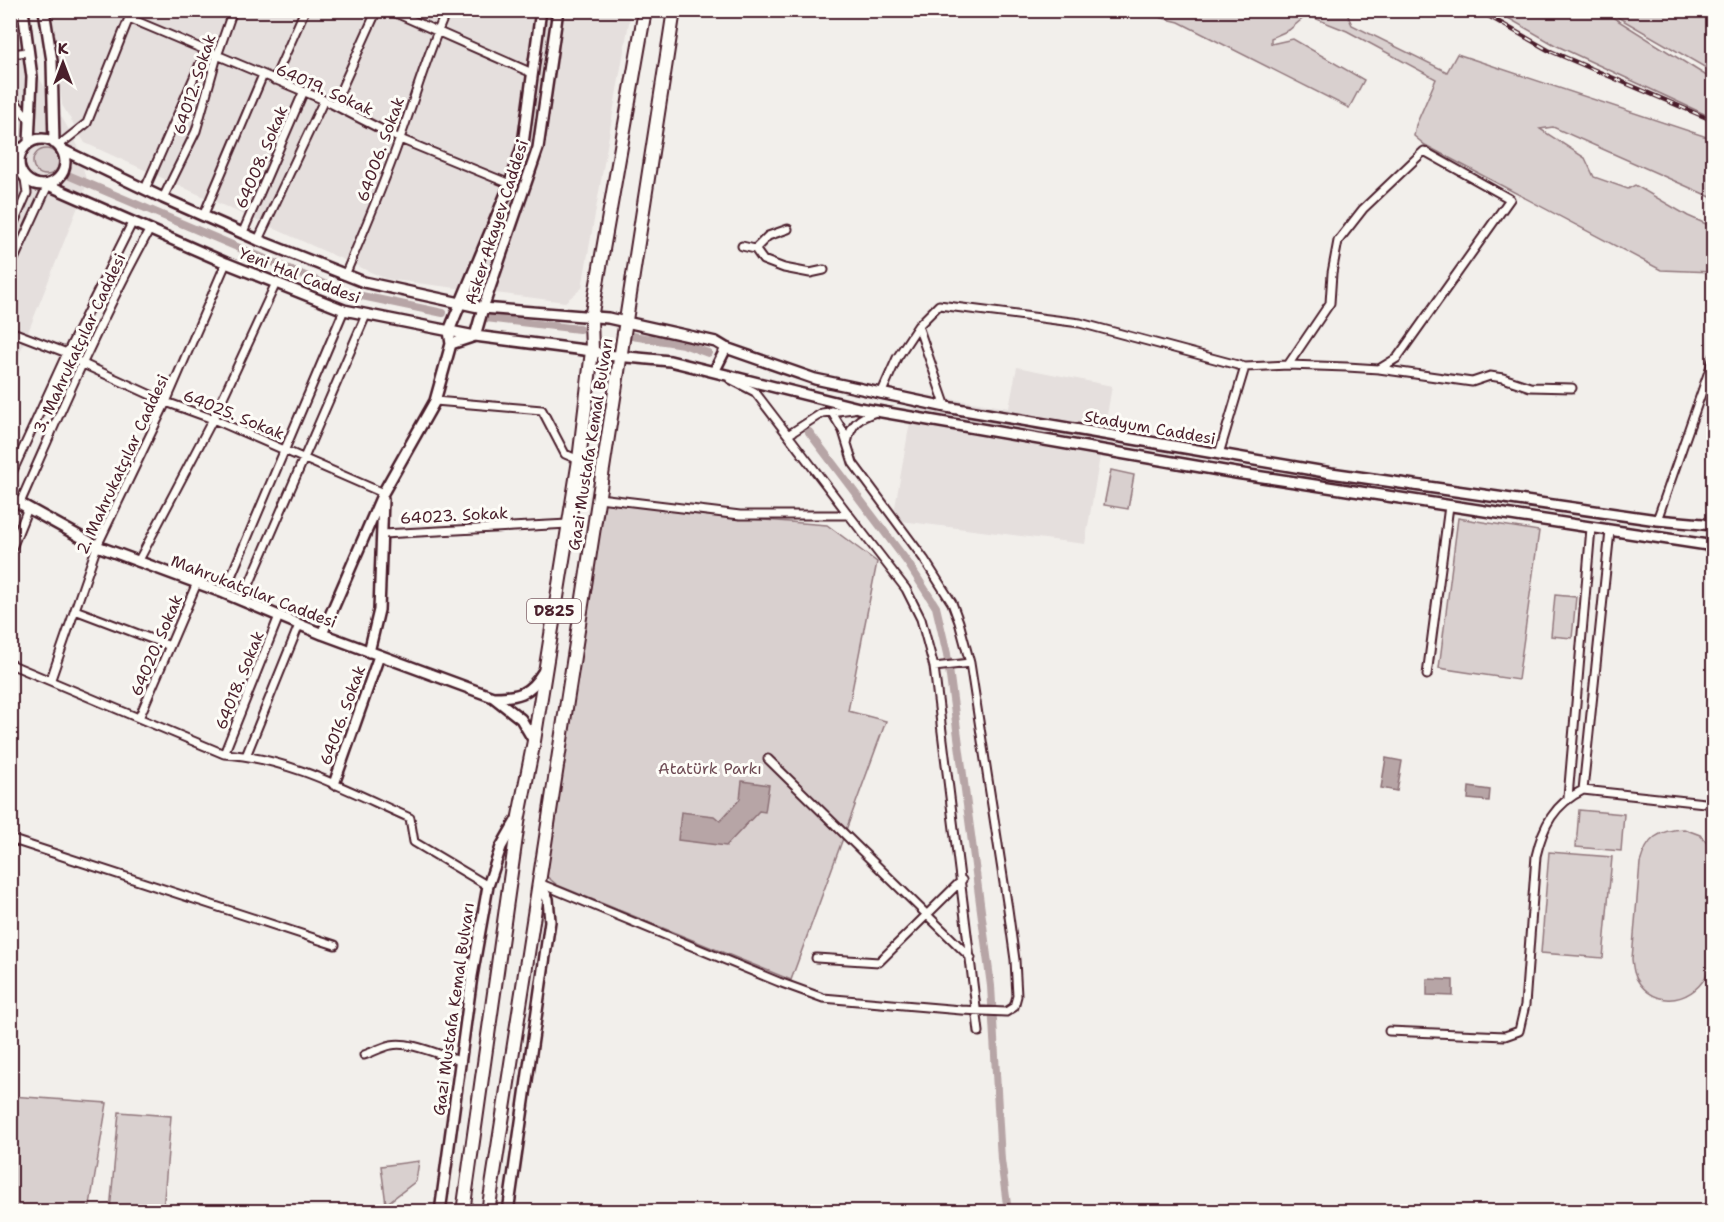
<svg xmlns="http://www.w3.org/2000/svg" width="1724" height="1222" font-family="'Shantell Sans',sans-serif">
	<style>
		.built { fill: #e5dfdd }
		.green { fill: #d9d0cf; stroke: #92787d; stroke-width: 1.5 }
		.water { fill: #b7a5a6; stroke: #8b6f75; stroke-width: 1.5 }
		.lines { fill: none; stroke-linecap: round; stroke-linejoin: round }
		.canal { stroke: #b7a5a6; stroke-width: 8 }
		.street-casing { stroke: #4a1f2b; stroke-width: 11 }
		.secondary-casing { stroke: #4a1f2b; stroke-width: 14 }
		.highway-casing { stroke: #4a1f2b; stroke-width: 16 }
		.street { stroke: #fdfcf7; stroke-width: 7 }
		.secondary { stroke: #fdfcf7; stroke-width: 9 }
		.highway { stroke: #fdfcf7; stroke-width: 12 }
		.rail-casing { stroke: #4a1f2b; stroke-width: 4.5 }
		.rail { stroke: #fdfcf7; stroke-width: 2; stroke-dasharray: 7; stroke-linecap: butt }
		.labels { text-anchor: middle; stroke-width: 6; stroke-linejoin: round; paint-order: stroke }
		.shield { fill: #fdfcf7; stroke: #806168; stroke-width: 1.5 }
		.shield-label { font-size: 15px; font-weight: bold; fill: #4a1f2b }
		.street-label { font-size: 16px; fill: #4a1f2b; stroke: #fdfcf7 }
		.park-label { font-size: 16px; fill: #6e4b54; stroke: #fdfcf7 }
	</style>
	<rect width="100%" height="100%" fill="#f2efeb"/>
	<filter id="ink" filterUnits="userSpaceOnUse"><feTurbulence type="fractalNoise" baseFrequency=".0167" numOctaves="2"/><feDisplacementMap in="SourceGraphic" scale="12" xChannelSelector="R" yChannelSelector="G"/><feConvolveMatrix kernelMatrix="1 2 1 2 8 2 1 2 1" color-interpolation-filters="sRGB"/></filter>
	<g filter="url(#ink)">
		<path class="built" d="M51,11H631L582,288L565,302L386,279L85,143L62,105Z
			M11,28L78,146L87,184L11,375Z
			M1017,367L1112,386L1085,544L901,521L894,513L915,393L1009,408Z"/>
		<path class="green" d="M1134,11H1351L1348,16L1352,25L1447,72L1457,54L1713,139V198L1553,127L1540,129L1585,158L1594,177L1628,189L1635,185L1688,216L1713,227V272L1661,270L1425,145L1414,136L1416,125L1436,79L1347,31L1307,15L1289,30L1271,38V44L1293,39L1364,80L1349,108L1179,22Z
			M1496,11H1603L1713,80V118L1555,45Z
			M1607,11H1713V72Z
			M33 162a13 13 0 1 1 26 0a13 13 0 1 1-26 0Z
			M1111,470L1134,475L1128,509L1104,505Z
			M599,498L740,518L827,525L877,562L848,711L886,721L791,980L557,885L544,874Z
			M1458,518L1539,531L1518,680L1439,668Z
			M1555,595L1576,597L1572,638L1551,636Z
			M1579,810L1624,814L1621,851L1576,847Z
			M1684,829L1700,835L1713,850C1714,886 1718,930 1710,965C1703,997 1662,1013 1640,984C1634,977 1633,968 1632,959L1640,863C1647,838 1658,830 1684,829Z
			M1549,852L1612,857L1603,958L1541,953Z
			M11,1096L107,1103L89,1211H11Z
			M119,1112L171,1116L163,1211H110Z
			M419,1161L416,1181L386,1204L381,1166Z"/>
		<path class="water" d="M1386,758L1402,761L1397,791L1381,788Z
			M742,781L769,785L765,812L759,811L726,846L678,840L681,812L714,816L720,821L740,799Z
			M1469,787L1490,790L1489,801L1468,799Z
			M1427,979L1453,980V996L1427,995Z"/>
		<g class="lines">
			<path class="canal" d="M10,133H11
				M70,176L343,292L443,313
				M486,318L579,329
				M632,336L683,344L708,353
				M809,432L908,563L936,607L947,654L991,986L1001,1160L1008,1212"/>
			<defs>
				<path id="street" d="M389,10L532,73
					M129,18L324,100L400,139L510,184
					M10,54L29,52
					M274,80L305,10
					M10,95L30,121
					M334,105L377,10
					M58,146L87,123L129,18L124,10
					M145,189L206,50
					M163,198L196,131L217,56L233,10
					M204,214L263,75
					M10,232L27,193L25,179
					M243,232L303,93
					M258,240L324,100
					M742,246L755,249L763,260L784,268L810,273L824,270
					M755,249L768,236L788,229
					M10,268L48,185
					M345,275C364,231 383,186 399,141C415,98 427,53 447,10
					M918,326L946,407
					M10,331L67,353L81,363L166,402L213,419L383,493
					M1288,365L1330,303L1332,273L1338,241L1363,209L1424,151L1510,199L1397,358L1379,369
					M730,379L755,392L849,515
					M881,394L897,358L918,326L939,305L1080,323L1245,367L1288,365L1347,367L1379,369L1472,382L1490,376L1503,378L1530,387L1572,388
					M435,401L542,410L565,454L579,460
					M788,435L822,413L853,409
					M847,443C851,424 858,418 876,412
					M1219,454L1245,367
					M10,477L67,353L132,223
					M599,498L740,515H849L906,589L921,619L934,667L979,1032
					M20,503C61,410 101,318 150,229
					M1657,520L1714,357
					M383,534L568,524
					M10,553L28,508
					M138,562L213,419L276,283
					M224,593L344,310
					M242,601L366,315
					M75,610L170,646
					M10,664L224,754C290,758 351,792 410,818L414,842L488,886
					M934,667L970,663
					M1427,675L1449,506
					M51,679L97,546L166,402L226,263
					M139,718L197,583
					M224,754L279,616
					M246,756L299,625
					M768,759L971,958
					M1583,790L1610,531
					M1568,797L1591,528
					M10,839L335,945
					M539,883L779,982L823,998L961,1010L1006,1012L1014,1007L1017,996L1015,960L1008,909L970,663L959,622L952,603L924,559L853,463L843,431L831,411
					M816,958L879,962L962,880
					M1389,1031L1505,1036L1519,1031L1525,1005L1536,856C1543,826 1554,804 1583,790L1714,804
					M364,1055C373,1052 382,1047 391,1045C412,1041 440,1056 461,1061"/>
				<path id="secondary" d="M23,10L32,77L29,143
					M44,10L52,61L54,143
					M19 162a23 23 0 1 1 46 0a23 23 0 1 1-46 0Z
					M61,149L163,198L258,240L364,282L483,308L608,318L716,342L726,348L815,379L946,407L1331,473L1657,520L1714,525
					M10,150L23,148
					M48,185L226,263L344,310L475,336L592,351L606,355L670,361L859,408L1236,473L1714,546
					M451,344L475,336L483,308L538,148L558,10
					M715,370L726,348
					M10,498L97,546L224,593L322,634L493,697L521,719L534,741
					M322,634L383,493L435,401L451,344L449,331L510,184L523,144L541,10
					M369,652L379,610L383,499
					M493,697C518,697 529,695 543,672
					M334,784L379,656
					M440,1212L472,976L488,886L501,847L517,819
					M508,1212L550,921L548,899L539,883"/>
				<path id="highway" d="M463,1212L519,816L534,741L579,460L592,351L591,318L645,10
					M488,1212L674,10"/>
			</defs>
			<use href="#street" class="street-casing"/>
			<use href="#secondary" class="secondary-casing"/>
			<use href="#highway" class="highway-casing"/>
			<use href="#street" class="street"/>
			<use href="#secondary" class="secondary"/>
			<use href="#highway" class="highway"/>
			<defs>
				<path id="rail" d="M1478,10L1548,50L1714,121"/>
			</defs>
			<use href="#rail" class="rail-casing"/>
			<use href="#rail" class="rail"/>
		</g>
	</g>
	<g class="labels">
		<rect class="shield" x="527" y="599" width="54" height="24" rx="4.5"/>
		<g class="shield-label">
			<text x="554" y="616">D825</text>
		</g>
		<g class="street-label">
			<text transform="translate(194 84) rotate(-72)" y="6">64012. Sokak</text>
			<text transform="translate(325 89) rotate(24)" y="6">64019. Sokak</text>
			<text transform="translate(380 149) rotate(-70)" y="6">64006. Sokak</text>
			<text transform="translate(261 157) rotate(-67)" y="6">64008. Sokak</text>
			<text transform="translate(496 222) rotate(-72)" y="6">Asker Akayev Caddesi</text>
			<text transform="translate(300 275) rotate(21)" y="6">Yeni Hal Caddesi</text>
			<text transform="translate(79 343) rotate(-65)" y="6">3. Mahrukatçılar Caddesi</text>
			<text transform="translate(234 414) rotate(22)" y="6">64025. Sokak</text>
			<text transform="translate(1150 427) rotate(10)" y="6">Stadyum Caddesi</text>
			<text transform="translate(590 444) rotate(-81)" y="6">Gazi Mustafa Kemal Bulvarı</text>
			<text transform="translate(122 464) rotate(-65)" y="6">2. Mahrukatçılar Caddesi</text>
			<text transform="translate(454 515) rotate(-3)" y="6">64023. Sokak</text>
			<text transform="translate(254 591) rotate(21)" y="6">Mahrukatçılar Caddesi</text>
			<text transform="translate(156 645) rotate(-67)" y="6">64020. Sokak</text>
			<text transform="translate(239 680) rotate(-68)" y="6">64018. Sokak</text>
			<text transform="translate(342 715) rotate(-70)" y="6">64016. Sokak</text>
			<text transform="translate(453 1009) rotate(-82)" y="6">Gazi Mustafa Kemal Bulvarı</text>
		</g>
		<g class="park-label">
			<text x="710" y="774">Atatürk Parkı</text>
		</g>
	</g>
	<rect width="1724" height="1222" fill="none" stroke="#fdfcf7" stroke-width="36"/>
	<rect x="18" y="18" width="1688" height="1186" fill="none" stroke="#4a1f2b" stroke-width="2" filter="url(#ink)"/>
	<g transform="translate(63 63)" stroke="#fdfcf7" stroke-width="4.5" paint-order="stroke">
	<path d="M0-4.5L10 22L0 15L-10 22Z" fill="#4a1f2b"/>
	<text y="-9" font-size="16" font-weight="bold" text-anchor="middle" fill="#4a1f2b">K</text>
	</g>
</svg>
